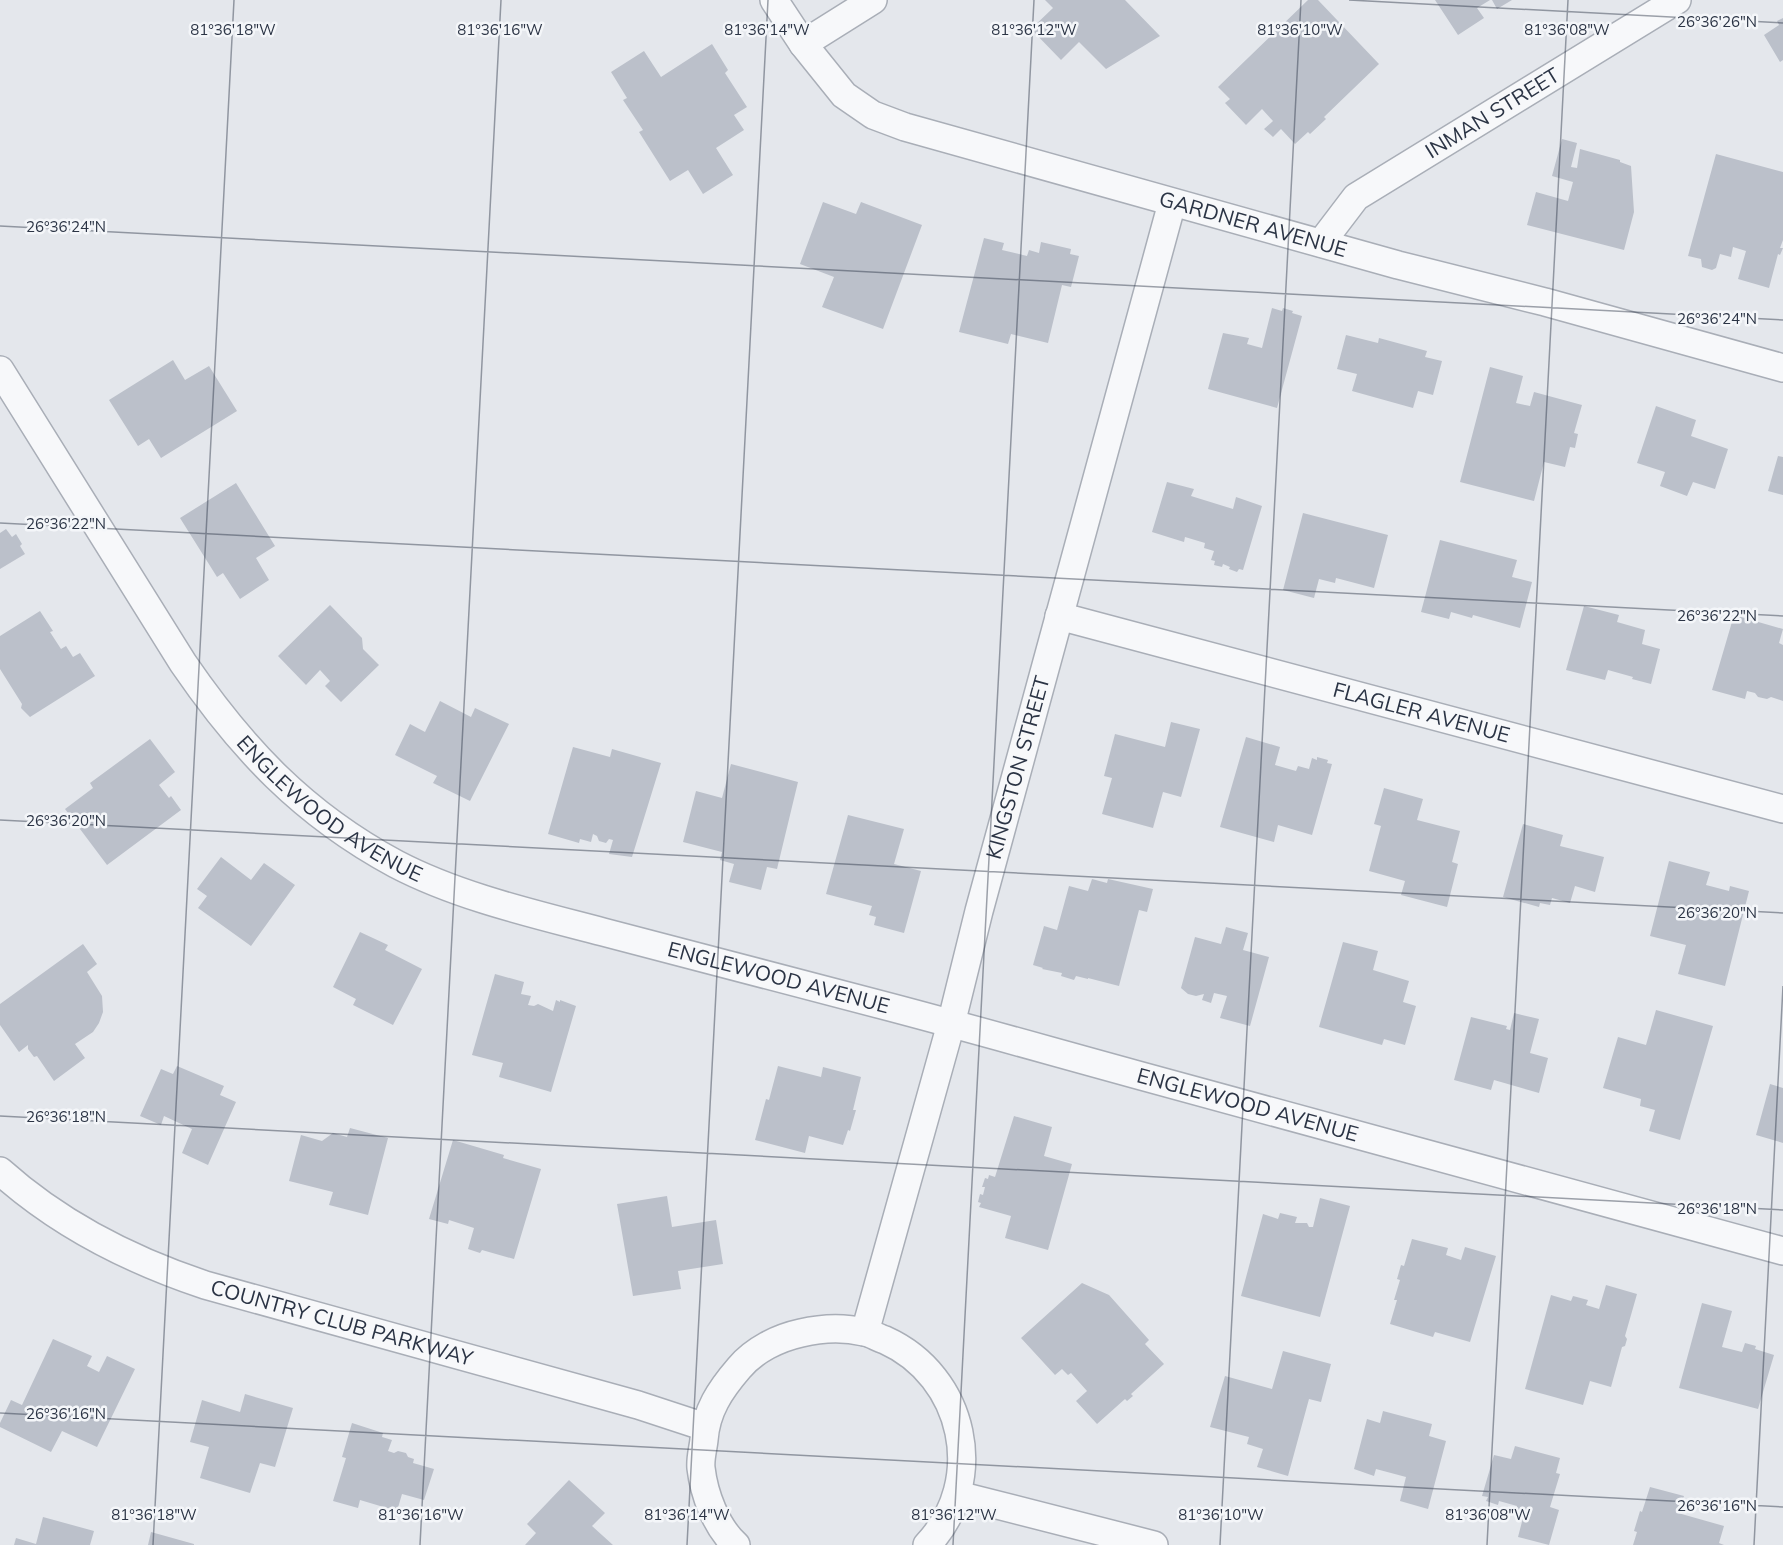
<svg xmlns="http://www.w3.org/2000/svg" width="1783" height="1545" font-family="Mulish,sans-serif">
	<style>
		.building { fill: #bbc0ca }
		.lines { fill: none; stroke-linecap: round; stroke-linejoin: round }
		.minor-casing { stroke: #a9aeb7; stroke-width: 30 }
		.minor { stroke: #f7f8fa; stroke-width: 27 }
		.ticks { fill: none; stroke: #2b3445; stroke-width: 1.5; stroke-opacity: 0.45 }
		.labels { text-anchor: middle; stroke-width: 5; stroke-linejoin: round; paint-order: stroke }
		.street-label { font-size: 21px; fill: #2b3445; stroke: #f4f6f9 }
		.ticks-label { font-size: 15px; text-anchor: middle; fill: #2b3445; stroke: #f4f6f9; stroke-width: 5; stroke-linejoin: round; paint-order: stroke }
	</style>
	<rect width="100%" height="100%" fill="#e4e7ec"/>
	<path class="building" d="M1045,0H1125L1160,36L1106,69L1079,42L1061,60L1031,29L1053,8Z
		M1308,0H1318L1379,64L1324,117L1326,119L1310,134L1308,132L1295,144L1281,129L1273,137L1264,129L1273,121L1262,109L1246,125L1225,103L1230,99L1218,87Z
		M1435,0H1490L1477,8L1484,18L1458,35Z
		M1492,0H1512L1497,9Z
		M1783,18V60L1780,62L1764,35L1779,25L1777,21Z
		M712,44L728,70L725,73L747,107L734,115L744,130L716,148L733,175L703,194L688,170L670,181L639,132L643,130L623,100L627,98L611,72L644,51L661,77Z
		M1562,139L1577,143L1571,167L1577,168L1580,149L1620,160V162L1631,166L1634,212L1624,250L1527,225L1536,192L1568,201L1573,182L1552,176Z
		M1716,154L1783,172V240L1780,248H1783L1780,255L1778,254L1769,288L1738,279L1746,251L1733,247L1731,257L1720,254L1716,268L1712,270L1702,267L1701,259L1688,256Z
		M823,202L856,214L861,202L922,225L883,329L822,307L834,277L800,264Z
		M984,238L1004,243L1002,250L1027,256L1029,250L1039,253L1041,242L1071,249L1070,254L1079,256L1071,287L1062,285L1048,343L1011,334L1008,344L959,332Z
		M1272,308L1282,311L1283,308L1293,311L1292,313L1302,316L1277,408L1208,389L1223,333L1249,338L1247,344L1262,348Z
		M1346,335L1378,343L1379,338L1427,351L1425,357L1442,361L1433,395L1418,391L1413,408L1352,391L1357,374L1337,369Z
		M173,360L185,380L209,366L237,411L161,458L149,439L138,446L109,400Z
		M1490,367L1523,376L1516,403L1530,406L1534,392L1582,405L1574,433L1578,434L1575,448L1570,447L1565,467L1544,462L1534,501L1460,482Z
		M1656,406L1696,420L1691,436L1728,449L1715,489L1693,482L1687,496L1660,486L1665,472L1637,463Z
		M1778,456L1783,457V495L1768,491Z
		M1167,482L1194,489L1191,496L1233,509L1236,497L1262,506L1243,570L1239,569L1237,572L1229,569L1230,567L1223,564L1222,567L1214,565L1215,561L1211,560L1214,551L1204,548L1205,543L1185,537L1184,542L1152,532Z
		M236,483L275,546L256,558L269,580L240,599L223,573L217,577L180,518Z
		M1303,513L1388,535L1374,588L1336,578L1335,583L1319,579L1314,598L1283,590Z
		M6,529L12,537L16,534L22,544L20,546L25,554L0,569V533Z
		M1440,540L1517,560L1512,577L1532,582L1520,628L1473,615L1472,618L1451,612L1449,619L1421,612Z
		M330,605L362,638L363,649L379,665L341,702L325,686L330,681L320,670L306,685L278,656Z
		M1584,606L1619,615L1617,622L1645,630L1642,644L1660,649L1651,684L1632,679L1633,677L1608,670L1605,680L1566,670Z
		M40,611L53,631L50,632L61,649L66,646L73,657L80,653L95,676L30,717L21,708L22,704L0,669V636Z
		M1734,615L1783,629L1779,643L1783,645V701L1771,697L1767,699L1758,697L1755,693L1747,691L1745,699L1712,690Z
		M440,701L471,717L475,708L509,724L470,801L433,783L437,776L395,755L410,724L425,732Z
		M1171,722L1200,729L1181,797L1163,792L1153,828L1102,814L1112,778L1104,776L1115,734L1165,747Z
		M1246,737L1280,747L1275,765L1296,771L1298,766L1309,769L1312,758L1317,760V757L1328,760L1327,763L1332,764L1312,835L1278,825L1274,842L1220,827Z
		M150,739L175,772L159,785L169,798L171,796L181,810L107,865L65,809L93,788L90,783Z
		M573,747L610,757L612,749L661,763L632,857L609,854L613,840L609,839L606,843L599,841L597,836L593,834L591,842L580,839L579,843L548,834Z
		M731,764L798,782L777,869L767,867L761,890L729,882L734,864L720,860L722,852L683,842L696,791L722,798Z
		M1384,788L1423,799L1417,820L1460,831L1452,862L1458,864L1447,907L1401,895L1405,881L1369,871L1381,826L1374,824Z
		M848,815L904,829L894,864L921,871L904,933L874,925L876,917L869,915L872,906L826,894Z
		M1523,824L1563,835L1560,846L1604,857L1595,892L1575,886L1570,903L1552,898L1550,905L1540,903L1539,907L1503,897Z
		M221,857L251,880L264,863L295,885L251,946L198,908L207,896L197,889Z
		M1669,861L1710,872L1706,885L1729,891L1730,886L1749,891L1725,986L1678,974L1686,945L1650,936Z
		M1092,879L1107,883L1108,879L1153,889L1147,912L1139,910L1119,986L1088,978V979L1076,976L1074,980L1061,976L1062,973L1042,969L1043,968L1033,965L1044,926L1057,930L1069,886L1088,891Z
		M1226,927L1248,933L1243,950L1269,957L1250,1026L1220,1018L1227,996L1214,993L1211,1003L1202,1000L1204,994L1196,996L1188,994L1181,988L1195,937L1221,944Z
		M360,932L388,945L385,950L422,969L393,1025L353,1005L356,999L333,987Z
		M1343,942L1378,951L1373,970L1409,981L1403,1002L1416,1006L1405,1045L1384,1039L1382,1045L1319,1027Z
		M83,944L97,964L87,972L102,996L103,1012L99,1023L93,1032L75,1044L85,1058L54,1081L37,1056L34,1057L28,1049V1045L19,1052L0,1025V1004Z
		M495,974L524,982L521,994L531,996L528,1005L534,1006L538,1004L553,1011L556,1000L560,1002V1000L576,1006L551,1092L499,1077L503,1063L472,1055Z
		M1656,1010L1713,1026L1680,1140L1649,1131L1655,1110L1640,1106L1641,1099L1603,1088L1618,1037L1646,1045Z
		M1514,1013L1539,1019L1530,1053L1548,1058L1539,1093L1494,1080L1491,1090L1454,1080L1471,1017L1507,1026L1506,1029L1510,1030Z
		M177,1066L224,1086L220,1095L236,1102L208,1165L182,1153L192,1129L164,1116L161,1125L140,1116L161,1069L173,1074Z
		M778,1066L821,1077L823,1067L861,1077L853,1110H856L850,1131L848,1130L843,1145L809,1136L805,1153L755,1140L766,1099L769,1100Z
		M1770,1084L1783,1088V1143L1756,1135Z
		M1014,1116L1052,1127L1044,1156L1072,1164L1048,1250L1005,1238L1011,1216L979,1207L981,1203L978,1202L980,1194L983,1195L985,1187H982L985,1178L988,1179L989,1175L995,1177Z
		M350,1128L388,1138L368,1215L329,1205L333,1192L289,1181L301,1135L322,1141L333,1133L347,1137Z
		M453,1140L504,1155L503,1158L541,1169L514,1259L482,1250L480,1253L468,1249L474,1228L449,1220L448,1224L429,1219Z
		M667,1196L672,1227L716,1220L723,1264L678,1271L681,1289L633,1296L617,1204Z
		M1320,1198L1350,1206L1320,1317L1241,1296L1263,1214L1278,1219L1280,1213L1297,1217L1295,1223H1307L1309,1227H1313Z
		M1412,1239L1448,1248L1446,1255L1461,1260L1465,1247L1496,1256L1470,1342L1435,1332L1433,1337L1390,1324L1397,1300H1394L1400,1280L1397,1279L1401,1265L1404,1266Z
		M1082,1283L1109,1295L1149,1340L1145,1344L1164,1364L1131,1394L1133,1396L1127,1401L1125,1399L1097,1424L1076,1401L1087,1391L1071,1373L1068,1375L1062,1369L1055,1375L1021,1338Z
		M1606,1285L1637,1294L1625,1336L1627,1339L1625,1346L1622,1347L1611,1387L1590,1381L1583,1405L1525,1389L1551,1295L1571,1301L1573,1296L1588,1300L1586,1305L1599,1309Z
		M1702,1303L1732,1311L1722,1347L1742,1352L1745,1343L1756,1346L1755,1349L1774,1355L1758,1409L1679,1388Z
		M53,1339L92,1356L87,1366L99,1372L107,1356L135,1369L97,1447L62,1431L51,1452L0,1427V1423L11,1400L22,1405Z
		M1283,1351L1331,1364L1321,1402L1309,1399L1288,1476L1257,1467L1263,1449L1247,1444L1249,1437L1210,1427L1225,1376L1272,1389Z
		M245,1394L293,1408L275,1467L260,1463L250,1493L200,1478L209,1447L190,1442L202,1400L240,1412Z
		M1383,1411L1432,1424L1429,1436L1446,1441L1428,1509L1400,1501L1406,1477L1376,1469L1374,1476L1354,1469L1367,1419L1380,1423Z
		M352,1423L383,1433L382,1437L392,1440L388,1451L394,1453L398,1451L406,1453L408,1457L414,1459L413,1463L434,1469L424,1500L402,1494L397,1511L360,1500L358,1508L333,1501L346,1458L342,1457Z
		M1515,1446L1560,1458L1556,1473L1560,1474L1550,1507L1559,1510L1549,1545L1518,1537L1524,1514L1516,1512L1517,1506L1499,1501L1498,1505L1486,1501L1488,1497L1482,1496L1494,1455L1511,1459Z
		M569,1480L605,1513L592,1526L613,1545H525L536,1533L527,1524Z
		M1650,1487L1684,1496L1678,1513L1724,1526L1719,1543L1724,1545H1633L1637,1532L1634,1531L1640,1511L1642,1512Z
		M43,1517L94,1531L90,1545H14L16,1538L36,1544Z
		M151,1532L194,1544V1545H148Z"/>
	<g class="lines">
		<defs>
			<g id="minor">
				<path id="s1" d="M774,0L803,44L844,95L873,115L905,127L1398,265L1545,302L1783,368"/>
				<path d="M803,44L873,0"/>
				<path id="s2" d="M1321,243L1356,197L1677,0"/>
				<path id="s3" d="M0,370L183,663C242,749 303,814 396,864C459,897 535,914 603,932C696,956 789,980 882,1005C966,1027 1050,1051 1134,1074C1351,1133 1567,1192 1783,1251"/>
				<path id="s4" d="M1059,616L1783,809"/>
				<path id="s5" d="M0,1171C59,1224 130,1260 205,1285L638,1405L705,1427"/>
				<path id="s6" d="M865,1332L951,1024L979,911L1172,203"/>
				<path d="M958,1495L1154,1545"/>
				<path d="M736,1545C716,1527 704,1494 701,1468C700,1459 703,1449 704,1440C706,1411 720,1390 739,1368C754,1350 778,1338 801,1333C822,1328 843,1327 864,1332C871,1333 878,1338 885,1340C965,1376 988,1481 927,1545"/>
			</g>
		</defs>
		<use href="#minor" class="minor-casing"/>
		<use href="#minor" class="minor"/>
	</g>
	<path class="ticks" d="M1349,0L1783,23M0,226L1783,320M0,523L1783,616M0,820L1783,913M0,1116L1783,1210M0,1413L1783,1507M153,1545L234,0M420,1545L501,0M687,1545L768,0M953,1545L1034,0M1220,1545L1301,0M1487,1545L1568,0M1754,1545L1783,986"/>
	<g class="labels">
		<g class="street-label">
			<text dy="7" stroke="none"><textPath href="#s2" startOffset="218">INMAN STREET</textPath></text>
			<text dy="7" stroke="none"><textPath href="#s1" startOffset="549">GARDNER AVENUE</textPath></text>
			<text dy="7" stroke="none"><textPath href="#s4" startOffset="375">FLAGLER AVENUE</textPath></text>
			<text dy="7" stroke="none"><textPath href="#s6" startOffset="585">KINGSTON STREET</textPath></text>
			<text dy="7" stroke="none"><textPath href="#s3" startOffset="555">ENGLEWOOD AVENUE</textPath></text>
			<text dy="7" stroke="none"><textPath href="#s3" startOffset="1041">ENGLEWOOD AVENUE</textPath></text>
			<text dy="7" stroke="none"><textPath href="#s3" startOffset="1527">ENGLEWOOD AVENUE</textPath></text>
			<text dy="7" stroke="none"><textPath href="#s5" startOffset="378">COUNTRY CLUB PARKWAY</textPath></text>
		</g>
	</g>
	<g class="ticks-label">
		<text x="1717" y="27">26°36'26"N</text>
		<text x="233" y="35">81°36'18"W</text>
		<text x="500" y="35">81°36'16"W</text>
		<text x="767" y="35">81°36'14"W</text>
		<text x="1034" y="35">81°36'12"W</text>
		<text x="1300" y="35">81°36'10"W</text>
		<text x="1567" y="35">81°36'08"W</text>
		<text x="66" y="232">26°36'24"N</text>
		<text x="1717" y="324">26°36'24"N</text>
		<text x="66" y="529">26°36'22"N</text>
		<text x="1717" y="621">26°36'22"N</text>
		<text x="66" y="826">26°36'20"N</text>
		<text x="1717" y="918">26°36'20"N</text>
		<text x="66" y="1122">26°36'18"N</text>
		<text x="1717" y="1214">26°36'18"N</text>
		<text x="66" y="1419">26°36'16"N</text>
		<text x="1717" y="1511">26°36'16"N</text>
		<text x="154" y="1520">81°36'18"W</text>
		<text x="421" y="1520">81°36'16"W</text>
		<text x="687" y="1520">81°36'14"W</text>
		<text x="954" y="1520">81°36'12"W</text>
		<text x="1221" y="1520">81°36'10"W</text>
		<text x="1488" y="1520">81°36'08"W</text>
	</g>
</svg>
